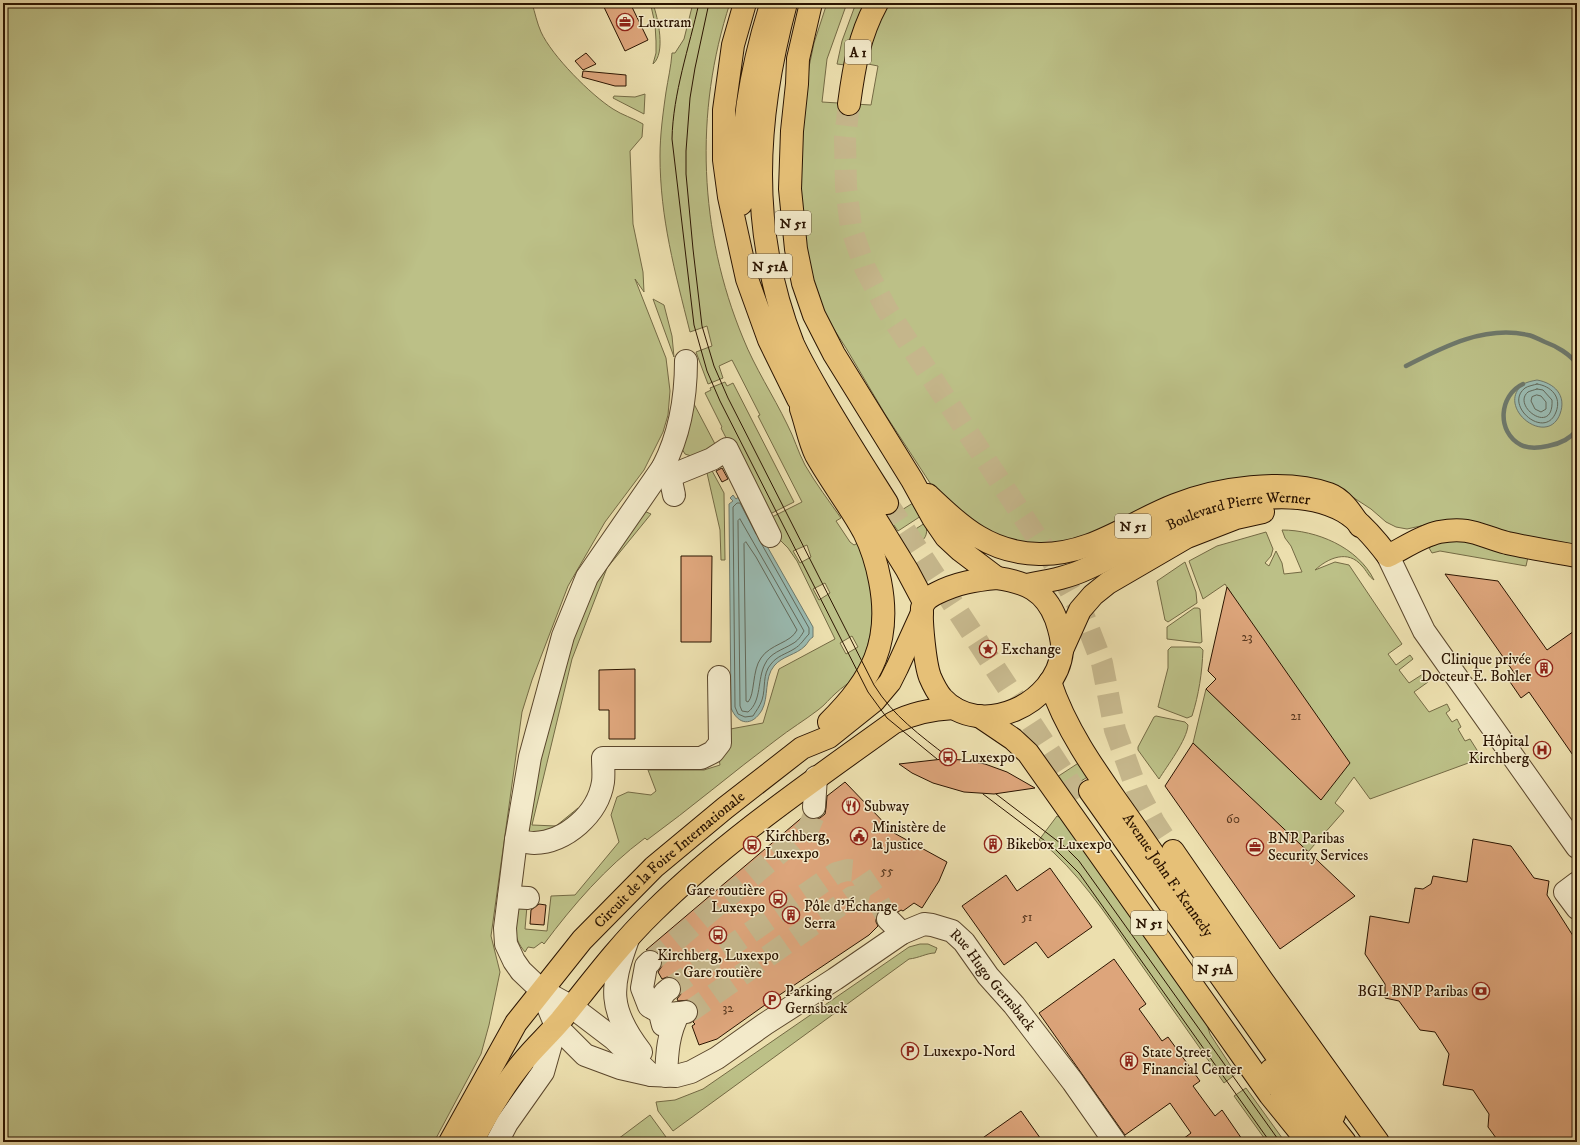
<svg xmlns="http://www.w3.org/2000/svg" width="1580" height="1145" font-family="'IM FELL DW Pica',serif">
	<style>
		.green { fill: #bcc087; stroke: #746a44; fill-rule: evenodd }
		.water { fill: #9abbb2; stroke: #6e786b }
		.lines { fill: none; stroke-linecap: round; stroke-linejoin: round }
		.shore { stroke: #626859; stroke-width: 1 }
		.stream { stroke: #6e786b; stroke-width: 4.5 }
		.building { fill: #dda57b; stroke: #2b1400 }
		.minor-tunnel { stroke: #c5b68b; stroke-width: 22; stroke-dasharray: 22 11; stroke-linecap: butt }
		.highway-tunnel { stroke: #c5b68b; stroke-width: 22; stroke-dasharray: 22 11; stroke-linecap: butt }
		.minor-casing { stroke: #5b472c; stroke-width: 24 }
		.major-casing { stroke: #2b1400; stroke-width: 24 }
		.highway-casing { stroke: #2b1400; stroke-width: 24 }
		.minor { stroke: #f3eaca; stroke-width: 22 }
		.major { stroke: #e6c077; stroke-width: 22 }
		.highway { stroke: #e6c077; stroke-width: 22 }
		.tram { stroke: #2b1400; stroke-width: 1 }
		.labels { text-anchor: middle; stroke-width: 3; stroke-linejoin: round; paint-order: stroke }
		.number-label { font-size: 13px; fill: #58381f }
		.shield { fill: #f3eaca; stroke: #67543d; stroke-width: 1 }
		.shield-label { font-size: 14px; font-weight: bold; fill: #2b1400 }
		.poi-label { font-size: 15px; fill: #2b1400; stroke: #f3eaca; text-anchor: start }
		.street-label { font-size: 15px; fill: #2b1400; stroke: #f3eaca }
	</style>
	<rect width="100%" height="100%" fill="#ecdfae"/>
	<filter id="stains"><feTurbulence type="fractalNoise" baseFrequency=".005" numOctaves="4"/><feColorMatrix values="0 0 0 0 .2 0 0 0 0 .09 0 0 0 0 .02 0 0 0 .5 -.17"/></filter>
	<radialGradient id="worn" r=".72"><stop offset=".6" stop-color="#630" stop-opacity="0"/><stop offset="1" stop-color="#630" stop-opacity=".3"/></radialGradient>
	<path class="green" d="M3,3H532C535,13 537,23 541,32C552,56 591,95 613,109C622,115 633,118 643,124L642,137L630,151L633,224L643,272L644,292L635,279L666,358L670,391L668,415L663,432L644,470L605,522L568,586L532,680L522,712L491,936L500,972L489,1025L481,1054L434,1142H3Z
		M693,3H730C694,112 699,232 743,338C755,368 773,395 787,424C794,437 798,452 805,465C816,484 829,501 841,518L836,521L850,542L854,545L858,543C877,585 879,637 854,677C849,684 842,687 836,693C830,698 825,705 818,710C805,720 790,729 776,740C733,772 691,808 647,840L645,838C606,867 573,905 544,944L542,942L534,948L528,947L525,952C512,937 515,924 515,905L527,906L525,929L547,931L551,896L575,895L619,842L611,815L617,797L628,792L651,795L656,791L648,770H704L720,765L719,759L725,730L763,723L779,669L835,639L797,561L788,548L776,536L768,519L802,502L758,416L760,415L732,360L719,366L723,378L708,384L696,352L712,346L707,326L690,332C675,272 660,218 660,156C660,135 663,113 666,92C668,79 671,67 672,53H675L684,39ZM807,545L811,557L800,563L793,551ZM825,583L830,593L819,600L813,589ZM852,636L858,647L846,654L840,643Z
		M827,3H847L827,59L822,102L871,105L878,66L863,63L887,3H1577V546L1508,533L1487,525L1467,520L1443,521L1407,529L1396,527L1386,522L1371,509L1351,496L1333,487L1074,543L1024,544L980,529L934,489L885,414L846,348L828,320L814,287L803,243L798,169L809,67L814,43Z
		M856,3H867L845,65L837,64L842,41Z
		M653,4C658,18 666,53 653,64L656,53V41L655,24L651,6Z
		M645,94L644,114L613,98L614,96L635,97Z
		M653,299L664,305L672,336L674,357Z
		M725,382L727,386L733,383L794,502L766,516L721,428L722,427L705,393L711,390L710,388Z
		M694,404L715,444V447L694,457L685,454L682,449L692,406Z
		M710,467L724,493L725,560H721L720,530L707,473Z
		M913,503L921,516L898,531L889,518Z
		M644,511L651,514L607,568L572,659L532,825L556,826L578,808L581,811C564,827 553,836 529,832L526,825L527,814L567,652L598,576Z
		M925,523C932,540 915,550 903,537Z
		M1282,530C1316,530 1358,547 1374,580C1368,576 1367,571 1362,566C1348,549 1328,558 1315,570L1335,562L1349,565L1402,644L1388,654L1396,665L1410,655L1413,659L1399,670L1409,683L1423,674L1428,682L1414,692L1429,712L1447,704L1450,710L1446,713L1452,722L1457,719L1461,727L1458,729L1465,741L1470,739L1482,758L1370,799L1354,777L1335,803L1344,811L1308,852L1193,743L1206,689L1321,800L1231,593L1225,584L1203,599L1189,561L1217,546L1266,532L1273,549L1271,556L1265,563L1269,566L1276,551L1282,563L1284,574L1302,572L1291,546L1285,538Z
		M1466,540L1528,557L1526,566L1440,551L1432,553L1429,548L1439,542Z
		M1185,562L1196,592L1197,603L1168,622L1165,620L1157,581Z
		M1194,608H1198L1200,609L1202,642L1200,643L1167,639V627Z
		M1171,647H1200L1203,650C1202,673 1199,694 1192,716L1187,718L1158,707L1168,668V650Z
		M1156,716L1185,722L1188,725C1187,740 1167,766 1159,779L1138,750V747L1154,717Z
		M1080,762L1089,776L1067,790L1057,777Z
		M1057,816L1068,821L1204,1015L1210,1034L1236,1074L1224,1083C1194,1039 1163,996 1133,953C1105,913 1078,871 1039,840Z
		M920,944H928L937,948L935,953C927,953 919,958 909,959L673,1131L658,1111L656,1102L675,1100L703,1089L909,947Z
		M1246,1088L1285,1142H1267L1234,1096Z
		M650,1115L666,1137L659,1142H614Z"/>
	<path class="water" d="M1537,380C1554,383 1567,395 1560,414C1547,448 1496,408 1522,385C1526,382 1532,381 1537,380Z
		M733,495L736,499L741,495L751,518L813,627V637C809,639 808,643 805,646C796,655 782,656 774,666C764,678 769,697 762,710C752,727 738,725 731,708L729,504L733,501L730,498Z"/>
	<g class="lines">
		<path class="shore" d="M1537,384C1551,386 1562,397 1556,412C1545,441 1503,405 1525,388C1528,386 1534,385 1537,384Z
			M1537,389L1543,390L1552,400C1554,437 1511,406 1528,392C1530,391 1534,390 1537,389Z
			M1537,395L1541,396L1546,402V409L1541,412L1535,409L1531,401L1532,397Z
			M740,519L804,631C801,636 798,641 792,644C782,650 770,653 765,664C757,679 762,701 748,712L742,711L740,706L738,521Z
			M756,534L740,503H737L733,507L735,707L738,714L745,717L753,716C756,711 760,706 762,700C766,688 762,674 771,664C777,656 786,654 794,649C801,645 804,639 809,634V628L761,543
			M746,542L756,557L797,630C791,643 770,644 761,658C752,670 755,695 748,702L746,701V696L744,544Z"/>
		<path class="stream" d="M1406,366C1443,347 1485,325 1528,335C1534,336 1540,340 1545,342C1556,346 1570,354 1577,364
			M1523,384C1499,395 1496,432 1521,445C1529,449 1539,448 1548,446C1559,444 1570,439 1577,430"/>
	</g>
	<path class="building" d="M602,3H630L648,40L625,51Z
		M586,53L596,64L583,70L575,61Z
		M583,71L626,75V86H615L582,77Z
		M722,468L728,479L722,482L716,471Z
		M681,556H712L711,642H681Z
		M1445,574L1498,581L1547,650L1577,629V761L1529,692L1521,698L1508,679L1515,674Z
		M1227,587L1350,763L1321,800L1206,689L1216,679L1208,671Z
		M635,669V739H609V710H599V670Z
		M1193,743L1355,896L1280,949L1165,786Z
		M943,759L964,760L985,764L1007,772L1035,788L994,794L964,792L933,783L912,773L899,764Z
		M845,782L894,833L947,862L939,881L922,908L914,903L903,911L901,910L898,912L891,907H885L879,910L876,916V922L878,926L869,935L772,1000L717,1039L699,1045L692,1026L695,1024L693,1022L698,1016V1010L696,1004L690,1000L678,1001L677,999L681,994V987L679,981L673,977H667L662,979L658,972L662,966V958L659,953L654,950H646L805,815L813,819L820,818L825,814L826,808L827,796Z
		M1473,839L1511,846L1534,878L1549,881L1547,895L1577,942V1142H1499L1488,1127L1489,1114L1473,1090L1443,1085L1449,1054L1435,1032L1420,1030L1399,1001L1385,998V984L1365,954L1370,916L1409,923L1415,888L1423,889L1431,884L1433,876L1467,882Z
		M1050,868L1092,927L1048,958L1036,942L1004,965L962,906L1006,875L1017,891Z
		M539,904L546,905L544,925L530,924L531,910Z
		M1114,959L1146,1004L1139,1009L1155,1031L1162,1041L1168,1037L1200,1081L1193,1086L1215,1116L1222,1110L1244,1142H1179L1191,1133L1170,1103L1125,1135L1039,1013Z
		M1021,1111L1043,1142H977Z"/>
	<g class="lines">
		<path class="minor-tunnel" d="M650,962L808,829L815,813L814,807
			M669,989L836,873L847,870L858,871L877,899L888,919
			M686,1012L692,1010L852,897L865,896L877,899"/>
		<path class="highway-tunnel" d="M849,104L845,138L846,187L851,227L865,268L887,310L1059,571L1083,614L1102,663L1115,730L1137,790L1154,822L1173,851
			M887,503L1080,798"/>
		<defs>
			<g id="minor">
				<path d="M663,467L670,476L674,495"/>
				<path d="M670,476L712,459L727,449L770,536"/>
				<path d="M1388,556L1424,631L1577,847"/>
				<path d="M814,807L816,777"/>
				<path d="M516,840C521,841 528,843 534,843C566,842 598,814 603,782C604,775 603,766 603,758H701L713,752L720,743L719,677"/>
				<path d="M1577,883L1565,892L1577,908"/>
				<path d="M509,897L528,898"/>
				<path d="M888,919L902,933"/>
				<path d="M628,939C610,988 608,1009 641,1052"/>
				<path d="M650,962L646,966L642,988L649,1006C661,1014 671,1015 686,1012"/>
				<path id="s1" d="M541,990L556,1026L585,1055L620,1068L651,1075L676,1076L691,1072L717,1058L765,1024L835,979L902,933L924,924L932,925L952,931L964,942L988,976L1014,1005L1073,1082L1115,1142"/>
				<path d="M663,1025C659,1011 656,998 669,989"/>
				<path d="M651,1075L614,1039L572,1007L541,990L521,971L514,961L506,944L505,928L516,840L530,757L563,636L587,577L663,467C680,434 686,398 686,361"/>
				<path d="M666,1076C667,1053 668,1033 679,1013"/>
				<path d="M497,1142L507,1123L543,1072L556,1026"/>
			</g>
			<g id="major">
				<path d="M801,409C806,423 809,441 816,455C831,482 850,506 864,532C872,548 877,565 880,581C892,642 872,680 829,722"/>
				<path d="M997,578C1025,582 1045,590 1056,619C1059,628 1063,641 1062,651C1057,704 980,740 942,698C937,692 933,684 930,677C925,664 921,622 922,608C924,600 929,597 937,593C957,583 975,580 997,578Z"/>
				<path id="s2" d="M1027,585C1047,581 1067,578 1086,569C1119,555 1148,534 1180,520C1226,499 1297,486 1343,511C1360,521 1376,540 1388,556C1404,548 1421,536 1439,532C1470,526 1480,536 1507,543C1530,548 1554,552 1577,556"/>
				<path d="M1062,650L1080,610L1093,595L1108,583L1187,537L1236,518L1263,512"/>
				<path id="s3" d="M1050,682C1068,737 1106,785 1139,833C1203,927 1272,1019 1334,1115"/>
				<path d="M979,716L1013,739L1028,753L1270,1095L1308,1142"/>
				<path id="s4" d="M450,1142L516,1023L582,940L654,867L725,808L802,748L829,737L874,701L890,682L897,668L922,613"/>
				<path d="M472,1142C487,1113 504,1084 526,1058C537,1045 550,1033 561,1020C590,984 619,945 653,912C726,840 810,783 893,723C912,713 933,709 954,708"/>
			</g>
			<path id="highway" d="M745,3L733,45L724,110V160L729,197L747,279L769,340L798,399L816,425L867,505L907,570L924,602
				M786,3C755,119 748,230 793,344C800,359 809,375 817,389C839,428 863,465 887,503
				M811,3L798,59L797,84L792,131L790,189L796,249L803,283L814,315L834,354L912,480L933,518L946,537L960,550L997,578
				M849,104C854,67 859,36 877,3
				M741,204C741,134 749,75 770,8
				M928,495C962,527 989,553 1039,554C1091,555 1129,523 1175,505C1216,488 1286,478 1329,494C1343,499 1352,514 1360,526
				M1090,791L1279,1059L1345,1142
				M1173,851L1262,980L1378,1142
				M1271,1070L1318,1142"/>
		</defs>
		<use href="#minor" class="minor-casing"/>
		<use href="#major" class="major-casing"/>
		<use href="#highway" class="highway-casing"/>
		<use href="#minor" class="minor"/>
		<use href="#major" class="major"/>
		<use href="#highway" class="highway"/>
		<path class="tram" d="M699,3C689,48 673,93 672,139L694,325L707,371L720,401L868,692L887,718L937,759
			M709,3L695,68L690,98L686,151V174L693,249L702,326L714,366L728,398L874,685C893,716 920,735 948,757
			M983,794L1053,847L1079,873L1270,1142
			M996,794L1064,846L1079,861L1280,1142"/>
	</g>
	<defs>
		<symbol id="office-ring" viewBox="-11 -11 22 22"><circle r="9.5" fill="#f3eaca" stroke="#8f2418" stroke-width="1.5"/><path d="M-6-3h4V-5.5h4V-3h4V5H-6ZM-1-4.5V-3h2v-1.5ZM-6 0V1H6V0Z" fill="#8f2418"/></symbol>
		<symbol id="sight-ring" viewBox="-11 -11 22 22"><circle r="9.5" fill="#f3eaca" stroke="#8f2418" stroke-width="1.5"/><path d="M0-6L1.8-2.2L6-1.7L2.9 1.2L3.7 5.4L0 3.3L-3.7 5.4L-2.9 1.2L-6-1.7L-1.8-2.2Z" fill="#8f2418"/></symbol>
		<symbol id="building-ring" viewBox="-11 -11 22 22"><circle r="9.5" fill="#f3eaca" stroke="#8f2418" stroke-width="1.5"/><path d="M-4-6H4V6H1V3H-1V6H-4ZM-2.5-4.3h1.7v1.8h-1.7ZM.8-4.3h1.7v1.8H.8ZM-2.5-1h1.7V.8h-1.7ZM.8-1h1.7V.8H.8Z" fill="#8f2418"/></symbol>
		<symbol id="hospital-ring" viewBox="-11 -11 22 22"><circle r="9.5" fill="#f3eaca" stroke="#8f2418" stroke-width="1.5"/><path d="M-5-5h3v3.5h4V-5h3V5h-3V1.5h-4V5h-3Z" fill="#8f2418"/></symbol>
		<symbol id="bus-ring" viewBox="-11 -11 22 22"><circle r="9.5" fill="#f3eaca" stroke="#8f2418" stroke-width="1.5"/><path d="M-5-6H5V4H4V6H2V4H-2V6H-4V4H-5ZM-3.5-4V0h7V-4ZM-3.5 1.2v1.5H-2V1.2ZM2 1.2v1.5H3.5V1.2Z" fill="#8f2418"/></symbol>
		<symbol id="restaurant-ring" viewBox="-11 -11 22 22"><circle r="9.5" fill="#f3eaca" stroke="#8f2418" stroke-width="1.5"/><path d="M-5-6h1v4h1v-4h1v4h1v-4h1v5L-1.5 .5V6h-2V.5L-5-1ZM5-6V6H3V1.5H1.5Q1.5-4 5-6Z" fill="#8f2418"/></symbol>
		<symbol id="civic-ring" viewBox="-11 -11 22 22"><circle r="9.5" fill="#f3eaca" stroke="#8f2418" stroke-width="1.5"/><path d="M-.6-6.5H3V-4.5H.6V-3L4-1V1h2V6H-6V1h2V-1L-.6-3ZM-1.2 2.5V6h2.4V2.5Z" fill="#8f2418"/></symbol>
		<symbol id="bank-ring" viewBox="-11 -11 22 22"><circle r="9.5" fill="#f3eaca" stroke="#8f2418" stroke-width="1.5"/><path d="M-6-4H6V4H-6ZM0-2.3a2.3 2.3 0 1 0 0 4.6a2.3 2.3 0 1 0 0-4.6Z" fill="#8f2418"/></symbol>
		<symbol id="parking-ring" viewBox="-11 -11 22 22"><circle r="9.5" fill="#f3eaca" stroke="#8f2418" stroke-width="1.5"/><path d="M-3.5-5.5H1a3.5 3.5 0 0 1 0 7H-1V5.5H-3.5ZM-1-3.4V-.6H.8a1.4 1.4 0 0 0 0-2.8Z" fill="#8f2418"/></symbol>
	</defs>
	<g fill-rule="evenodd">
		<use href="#office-ring" x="615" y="12" width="20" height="20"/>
		<use href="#sight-ring" x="978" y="639" width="20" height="20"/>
		<use href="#building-ring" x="1534" y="658" width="20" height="20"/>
		<use href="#hospital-ring" x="1532" y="740" width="20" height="20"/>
		<use href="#bus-ring" x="938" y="747" width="20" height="20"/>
		<use href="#restaurant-ring" x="841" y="796" width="20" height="20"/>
		<use href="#civic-ring" x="849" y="826" width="20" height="20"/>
		<use href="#building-ring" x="983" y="834" width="20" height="20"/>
		<use href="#bus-ring" x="742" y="835" width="20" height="20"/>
		<use href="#office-ring" x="1245" y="837" width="20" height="20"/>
		<use href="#bus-ring" x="768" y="889" width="20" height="20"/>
		<use href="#building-ring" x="781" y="905" width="20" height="20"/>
		<use href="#bus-ring" x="708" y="925" width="20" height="20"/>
		<use href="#bank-ring" x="1471" y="981" width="20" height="20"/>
		<use href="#parking-ring" x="762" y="990" width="20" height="20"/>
		<use href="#parking-ring" x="900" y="1041" width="20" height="20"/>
		<use href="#building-ring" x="1119" y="1051" width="20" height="20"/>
	</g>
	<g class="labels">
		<g class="number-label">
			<text x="1247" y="641">23</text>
			<text x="1296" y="720">21</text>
			<text x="1233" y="823">60</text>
			<text x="887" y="875">55</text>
			<text x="1027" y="921">51</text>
			<text x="728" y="1012">32</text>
		</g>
		<g class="shield">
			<rect x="845" y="40" width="26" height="24" rx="3"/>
			<rect x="775" y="211" width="36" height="24" rx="3"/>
			<rect x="748" y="254" width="44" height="24" rx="3"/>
			<rect x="1115" y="514" width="36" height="24" rx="3"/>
			<rect x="1131" y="911" width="36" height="24" rx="3"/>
			<rect x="1193" y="957" width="44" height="24" rx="3"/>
		</g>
		<g class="shield-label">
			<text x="858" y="57">A 1</text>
			<text x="793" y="228">N 51</text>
			<text x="770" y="271">N 51A</text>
			<text x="1133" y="531">N 51</text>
			<text x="1149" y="928">N 51</text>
			<text x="1215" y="974">N 51A</text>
		</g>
		<g class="poi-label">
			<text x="638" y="27">Luxtram</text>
			<text x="1001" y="654">Exchange</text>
			<text x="1531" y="664" text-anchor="end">Clinique privée<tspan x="1531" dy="17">Docteur E. Bohler</tspan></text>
			<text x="1529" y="746" text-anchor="end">Hôpital<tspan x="1529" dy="17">Kirchberg</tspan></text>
			<text x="961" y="762">Luxexpo</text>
			<text x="864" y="811">Subway</text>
			<text x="872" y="832">Ministère de<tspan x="872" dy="17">la justice</tspan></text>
			<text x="765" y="841">Kirchberg,<tspan x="765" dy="17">Luxexpo</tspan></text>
			<text x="1268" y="843">BNP Paribas<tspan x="1268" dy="17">Security Services</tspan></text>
			<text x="1006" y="849">Bikebox Luxexpo</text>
			<text x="765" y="895" text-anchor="end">Gare routière<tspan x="765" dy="17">Luxexpo</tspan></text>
			<text x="804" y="911">Pôle d'Échange<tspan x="804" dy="17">Serra</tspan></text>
			<text x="718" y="960" text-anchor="middle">Kirchberg, Luxexpo<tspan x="718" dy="17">- Gare routière</tspan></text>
			<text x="785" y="996">Parking<tspan x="785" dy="17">Gernsback</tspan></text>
			<text x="1468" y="996" text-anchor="end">BGL BNP Paribas</text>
			<text x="923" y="1056">Luxexpo-Nord</text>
			<text x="1142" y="1057">State Street<tspan x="1142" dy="17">Financial Center</tspan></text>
		</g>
		<g class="street-label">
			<text dy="5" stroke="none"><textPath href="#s2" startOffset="227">Boulevard Pierre Werner</textPath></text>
			<text dy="5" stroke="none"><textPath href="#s4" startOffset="361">Circuit de la Foire Internationale</textPath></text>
			<text dy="5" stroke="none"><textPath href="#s3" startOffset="227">Avenue John F. Kennedy</textPath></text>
			<text dy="5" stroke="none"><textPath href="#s1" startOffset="559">Rue Hugo Gernsback</textPath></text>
		</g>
	</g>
	<rect width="1580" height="1145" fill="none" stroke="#ecdfae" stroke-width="16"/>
	<rect x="4" y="4" width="1572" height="1137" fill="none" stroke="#2b1400" stroke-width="2"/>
	<rect x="8" y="8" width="1564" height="1129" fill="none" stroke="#2b1400"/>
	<rect width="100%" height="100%" filter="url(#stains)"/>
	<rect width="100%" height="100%" fill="url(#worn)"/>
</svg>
